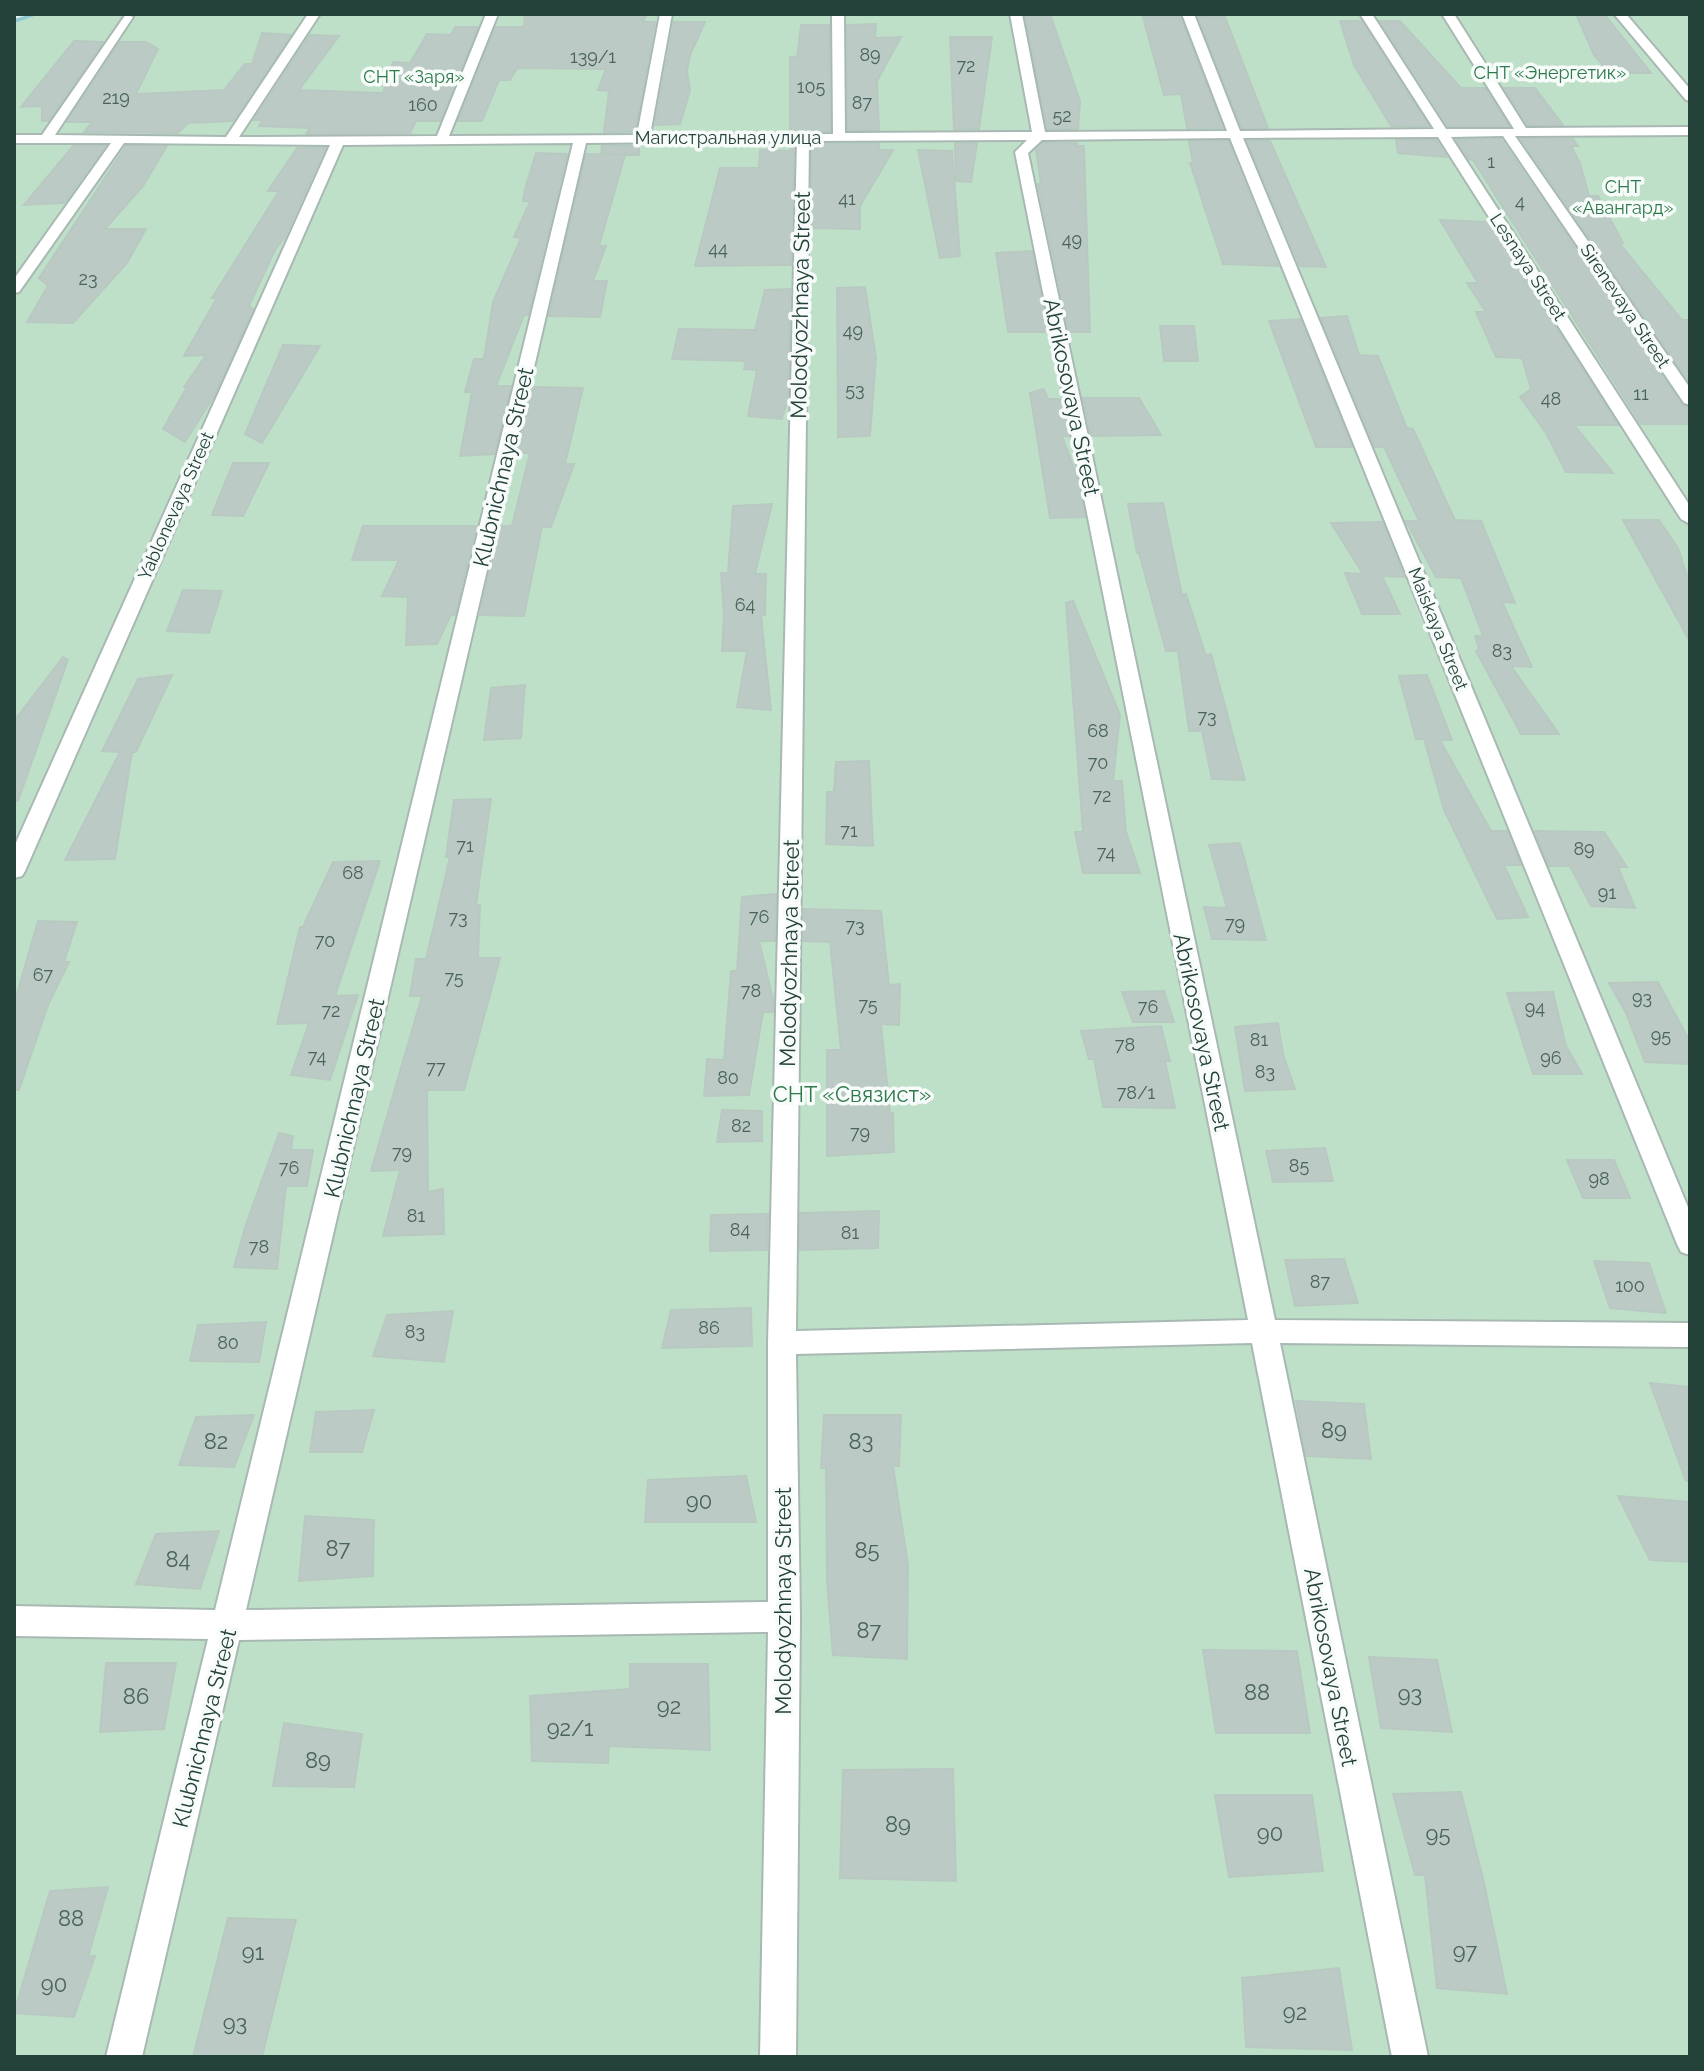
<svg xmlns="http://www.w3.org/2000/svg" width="1704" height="2071" font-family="Raleway,sans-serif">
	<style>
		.green { fill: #bfe0c8 }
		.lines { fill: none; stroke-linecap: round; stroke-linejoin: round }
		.stream { fill: #8ec9d4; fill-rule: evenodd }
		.building { fill: #bbcac4; stroke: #b8c9c2; stroke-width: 2 }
		.street-casing { stroke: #a8b8b2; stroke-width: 4 }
		.street { fill: #fff; fill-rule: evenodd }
		.labels { text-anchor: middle; stroke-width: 7; stroke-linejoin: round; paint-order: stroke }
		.number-label { font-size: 18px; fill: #4a645c }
		.far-park-label { font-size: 18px; fill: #2d7a4b; stroke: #f7fbf9 }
		.far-street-label { font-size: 18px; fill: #24423a; stroke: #f7fbf9 }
		.street-label { font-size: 22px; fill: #24423a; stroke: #f7fbf9 }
		.park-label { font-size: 22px; fill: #2d7a4b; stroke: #f7fbf9 }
		.near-number-label { font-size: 22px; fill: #4a645c }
	</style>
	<rect width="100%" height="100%" fill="#e6efeb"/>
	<path class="green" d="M35,14H1690V2057H14V21Z"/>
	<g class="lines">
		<path class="stream" d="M32,14H40L14,23V19Z"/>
	</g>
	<path class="building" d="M525,14H647L643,22H655L635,132H604L609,91L598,90L606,69L517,68L510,80H499L482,121H458L496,27H524Z
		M1025,14H1050L1080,101L1078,129H1047Z
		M1576,14H1604L1651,73H1609L1594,55Z
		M1143,17H1180L1223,128H1187L1181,94L1164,95Z
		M1198,17H1225L1268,128H1242Z
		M1340,21H1361L1429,126H1391L1354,65Z
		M1380,21H1400L1461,88H1485L1509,126H1448Z
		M674,22H705L690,55L687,71L690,91L680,124L655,125Z
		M876,24L875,38L901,37L877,81L879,130H848L847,25Z
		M801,25H829L830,131H790V57H797Z
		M455,27H478L440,121H416L410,133L306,134L310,128L259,126L263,120H254L310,35L339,36L299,90L383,93L393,62L410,63L427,34L451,35Z
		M262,33L291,35L233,121L188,123L178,133L84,132L92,122H67L120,42H146L158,49L136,94L224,90L245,64H252Z
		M950,37H992L979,129H954Z
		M74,41L103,42L48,121H42V106L21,107Z
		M1504,88H1535L1563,125H1528Z
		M1501,139L1682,405L1690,408V424H1641L1473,160L1469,159L1456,140Z
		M1521,139H1573L1578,146H1571L1580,163L1589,196H1598L1623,243H1619L1682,320H1690V383Z
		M1396,140H1436L1447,157L1398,153Z
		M1189,141H1228L1278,266L1223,264L1190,163H1193Z
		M1247,141H1270L1326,267L1300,266Z
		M955,143H977L971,182L956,181Z
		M1043,143H1077V146H1084L1090,332H1069L1038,184H1041L1036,150Z
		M790,144H794L791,265L695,266L720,168H759L760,150L790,151Z
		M812,144H879V150H893L860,206V229L811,228Z
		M73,146H105L64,203L24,205Z
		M126,146H167L143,186L105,229H146L127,263L73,323L27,322L48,286L39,278Z
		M602,146H639V155L601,154Z
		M297,148H325L285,237L275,250L249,306L253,309L214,396L185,442L163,429L187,387H184L206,355L184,356L217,298H212L279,191H268Z
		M918,150L952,151L960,256L940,258Z
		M536,153L567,154L528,315H524L496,386H511L494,454L460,456L472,392H465L474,359H484L493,302L521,238L514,237L530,202L523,201L525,189Z
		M586,154L625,155L599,246H606L593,281H607L600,317L549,316Z
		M1440,220L1489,222L1618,425H1574L1613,473L1566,472L1546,433L1520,397L1531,389L1522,358L1496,357L1476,312H1486L1467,283H1478Z
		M1032,251L1048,332H1008L996,253Z
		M865,287L876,358L870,436L838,437L837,288Z
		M790,289L788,398L782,419L748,416L757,370L744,369L746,361L672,359L679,329L755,330L765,290Z
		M1347,316L1359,355L1378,356L1407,428L1413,429L1455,520L1481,521L1515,603L1502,602L1532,667L1511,666L1559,734H1521L1476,651L1479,649L1475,636H1483L1461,578L1436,577L1406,521H1419L1384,447H1375L1321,318Z
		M1300,319L1352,447H1316L1269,321Z
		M1160,326H1194L1198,361H1164Z
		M283,345L320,346L262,443L245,434Z
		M533,387L583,388L565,464H574L551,527H542L524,616L480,615L500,526H512L530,453H517Z
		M1044,389L1048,399H1061L1069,436H1062L1077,476L1085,517L1050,518L1030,393Z
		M1083,398H1139L1161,435L1091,436Z
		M233,463H269L243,516L212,515Z
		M1163,503L1182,595L1186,594L1206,656L1211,654L1245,780L1212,779L1202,731H1189L1178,651H1166L1139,553H1137L1128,504Z
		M772,504L755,574H766L765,615H761L771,710L737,707L747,651H722L724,614L721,573H728L733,506Z
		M1623,520H1659L1678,548L1690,585V642Z
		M1382,522L1404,577L1382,576L1400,614H1362L1345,573L1363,574L1331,523Z
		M363,526H476L455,615H451L437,644L406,645L408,597L382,596L399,560H352Z
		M183,590L222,591L209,633L167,631Z
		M1073,601L1120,715L1113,781H1122L1126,832L1140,873H1083L1075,832H1083L1066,603Z
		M63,657L68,660L18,801L14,800V721Z
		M172,675L136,752H132L115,859L65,860L120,752L102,751L138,679Z
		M1427,675L1452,740H1440L1491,831H1507L1521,865H1504L1528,917L1497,919L1444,810L1424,739H1416L1399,676Z
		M525,685L521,738L484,740L491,688Z
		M869,761L873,846L826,844L827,792H834L836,762Z
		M491,799L476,905H480L478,958H500L464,1090H427L428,1192L443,1189L444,1234L383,1236L400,1170L371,1171L422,996H410L416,959H426L450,857H446L454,800Z
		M1535,831L1604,832L1627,867H1618L1635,908L1591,906L1570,866H1549Z
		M1240,843L1266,940L1212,939L1204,907L1227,908L1209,845Z
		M380,861L335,996L358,995L330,1080L291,1075L309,1023L277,1024L300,927H303L333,862Z
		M776,894L775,941H759L773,999V1012H763L749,1095L704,1096L707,1059L724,1060L731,971H737L742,897Z
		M804,909L881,911L889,985L900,984L899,1025L881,1024L890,1113H893L894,1152L827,1156V1050H841L830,942L803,941Z
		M38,921L77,922L64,962H69L48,1005L19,1090H14V1004Z
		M1658,982L1690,1042V1064L1645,1062L1626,1013L1609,983Z
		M1164,991L1174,1022H1133L1122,992Z
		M1553,992L1566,1046L1582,1074H1533L1507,993Z
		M1278,1023L1283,1054L1295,1089L1245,1091L1235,1027Z
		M1161,1026L1170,1061H1165L1175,1108L1103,1107L1094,1059H1089L1081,1031Z
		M722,1110L762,1111V1141L717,1142Z
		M279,1133L293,1136L291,1150H313L307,1186H286L277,1269L234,1267L245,1227Z
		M1325,1148L1333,1181L1273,1182L1266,1151Z
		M1567,1160H1614L1630,1198H1583Z
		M879,1211L878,1248L800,1250V1213Z
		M768,1214L767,1250L710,1251L711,1215Z
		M1344,1259L1358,1303L1295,1306L1285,1260Z
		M1594,1261L1649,1263L1666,1313L1610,1308Z
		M751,1308L752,1346L662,1348L671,1310Z
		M453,1311L444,1362L373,1356L387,1315Z
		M266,1322L259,1362L190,1361L198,1325Z
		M1650,1383L1690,1387V1481H1686Z
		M1296,1401L1364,1404L1371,1459L1306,1456Z
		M374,1410L362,1452H310L316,1412Z
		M254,1415L234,1467L179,1465L196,1417Z
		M824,1415H901L899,1466H893L908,1565L907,1659L833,1655L827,1581L826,1468H821Z
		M746,1476L756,1522H645L648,1480Z
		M1618,1496L1690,1502V1562L1650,1560Z
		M305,1516L374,1520L373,1576L299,1581Z
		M219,1531L200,1589L136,1584L156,1534Z
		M1203,1650L1297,1651L1310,1733H1216Z
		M1369,1657L1437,1660L1452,1732L1381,1728Z
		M106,1663H176L164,1729L100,1732Z
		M630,1664H708L710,1750L609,1746L608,1763L532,1761L530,1696L630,1689Z
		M284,1723L362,1734L354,1787L273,1786Z
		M953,1769L956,1881L840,1878L843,1770Z
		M1461,1792L1483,1878L1507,1994L1437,1988L1425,1875H1415L1393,1794Z
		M1215,1795H1312L1323,1871L1229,1877Z
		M108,1887L88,1957L95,1956L74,2017L14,2013L50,1891Z
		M228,1918L296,1920L262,2057H193Z
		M1339,1968L1352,2050L1246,2047L1242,1978Z"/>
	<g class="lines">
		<defs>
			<path id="street" d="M126,14L133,17L55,135L226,137L308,14H320L239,137L437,136L486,14H498L449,136L637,135L660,14H672L650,135L833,134L832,14H844L845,133L1032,132L1010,14H1022L1045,132L1227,131L1182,14H1194L1240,131L1434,129L1360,14H1372L1446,129H1514L1442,14H1454L1526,128L1690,127V135L1515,136L1690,388V405L1684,403L1503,136L1451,137L1690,506V524L1681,519L1438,137L1243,138L1690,1212V1255L1681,1252L1677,1244L1230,138L1042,140L1028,153L1275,1320L1690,1323V1347L1280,1343L1428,2057H1392L1252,1343L796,1354L800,1617L796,2057H760L768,1632L239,1640L142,2057H106L208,1639L14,1636V1606L215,1610L573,143L343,145L25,871L22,876L14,878V847L330,145L124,143L19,292L14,293V279L111,143H14V135H42ZM1027,140L1015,152L1248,1320L796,1331L809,141ZM797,141L768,1343V1602L246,1610L586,143Z
				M1614,14H1626L1690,89V101L1686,100Z"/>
		</defs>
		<use href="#street" class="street-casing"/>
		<use href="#street" class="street"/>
	</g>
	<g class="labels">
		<g class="number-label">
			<text x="870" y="61">89</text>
			<text x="593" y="63">139/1</text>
			<text x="966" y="72">72</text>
			<text x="811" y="93">105</text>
			<text x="116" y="104">219</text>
			<text x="862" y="109">87</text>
			<text x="423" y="111">160</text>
			<text x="1062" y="122">52</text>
			<text x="1491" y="168">1</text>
			<text x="847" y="205">41</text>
			<text x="1520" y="208">4</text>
			<text x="1072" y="246">49</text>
			<text x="718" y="255">44</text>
			<text x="88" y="285">23</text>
			<text x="853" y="337">49</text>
			<text x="855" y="396">53</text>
			<text x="1641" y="400">11</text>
			<text x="1551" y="405">48</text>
			<text x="745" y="611">64</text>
			<text x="1502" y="657">83</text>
			<text x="1207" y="723">73</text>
			<text x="1098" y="737">68</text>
			<text x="1098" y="769">70</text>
			<text x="1102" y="802">72</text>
			<text x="849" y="837">71</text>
			<text x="465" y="852">71</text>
			<text x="1584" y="855">89</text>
			<text x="1106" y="859">74</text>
			<text x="353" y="879">68</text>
			<text x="1607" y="899">91</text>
			<text x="759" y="923">76</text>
			<text x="458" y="924">73</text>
			<text x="1235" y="930">79</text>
			<text x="855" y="932">73</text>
			<text x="325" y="947">70</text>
			<text x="43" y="981">67</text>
			<text x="454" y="984">75</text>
			<text x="751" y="997">78</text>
			<text x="1642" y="1004">93</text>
			<text x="868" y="1011">75</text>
			<text x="1148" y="1013">76</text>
			<text x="1535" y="1014">94</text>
			<text x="331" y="1017">72</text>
			<text x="1661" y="1042">95</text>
			<text x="1259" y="1046">81</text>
			<text x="1125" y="1051">78</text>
			<text x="317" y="1063">74</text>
			<text x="1551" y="1064">96</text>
			<text x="436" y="1074">77</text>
			<text x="1265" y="1078">83</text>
			<text x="728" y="1084">80</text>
			<text x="1136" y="1099">78/1</text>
			<text x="741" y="1132">82</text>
			<text x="860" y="1139">79</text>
			<text x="402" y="1159">79</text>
			<text x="1299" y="1172">85</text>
			<text x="289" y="1174">76</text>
			<text x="1599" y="1185">98</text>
			<text x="416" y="1222">81</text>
			<text x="740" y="1236">84</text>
			<text x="850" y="1239">81</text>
			<text x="259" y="1253">78</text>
			<text x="1320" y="1288">87</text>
			<text x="1630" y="1292">100</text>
			<text x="709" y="1334">86</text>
			<text x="415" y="1338">83</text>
			<text x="228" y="1349">80</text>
		</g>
		<g class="far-park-label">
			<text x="1550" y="79">СНТ «Энергетик»</text>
			<text x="414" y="83">СНТ «Заря»</text>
			<text x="1623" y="193">СНТ<tspan x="1623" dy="21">«Авангард»</tspan></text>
		</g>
		<g class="far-street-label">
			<text x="728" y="144">Магистральная улица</text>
			<text transform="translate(1528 267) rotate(57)" y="6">Lesnaya Street</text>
			<text transform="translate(1625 306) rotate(56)" y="6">Sirenevaya Street</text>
			<text transform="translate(176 506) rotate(-66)" y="6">Yablonevaya Street</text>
			<text transform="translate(1438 629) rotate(68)" y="6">Maiskaya Street</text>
		</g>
		<g class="street-label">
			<text transform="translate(800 305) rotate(-89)" y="8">Molodyozhnaya Street</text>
			<text transform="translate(1072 397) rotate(78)" y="8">Abrikosovaya Street</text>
			<text transform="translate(503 467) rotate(-77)" y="8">Klubnichnaya Street</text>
			<text transform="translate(789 953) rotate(-89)" y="8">Molodyozhnaya Street</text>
			<text transform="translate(1202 1032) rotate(78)" y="8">Abrikosovaya Street</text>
			<text transform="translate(354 1098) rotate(-77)" y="8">Klubnichnaya Street</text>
			<text transform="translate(783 1601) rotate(-90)" y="8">Molodyozhnaya Street</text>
			<text transform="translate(1331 1667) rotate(79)" y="8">Abrikosovaya Street</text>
			<text transform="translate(204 1728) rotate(-76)" y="8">Klubnichnaya Street</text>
		</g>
		<g class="park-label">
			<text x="852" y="1102">СНТ «Связист»</text>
		</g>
		<g class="near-number-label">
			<text x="1334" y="1438">89</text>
			<text x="216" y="1449">82</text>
			<text x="861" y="1449">83</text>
			<text x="699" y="1509">90</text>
			<text x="338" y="1556">87</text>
			<text x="867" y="1558">85</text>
			<text x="178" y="1567">84</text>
			<text x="869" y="1638">87</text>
			<text x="1257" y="1700">88</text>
			<text x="1410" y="1702">93</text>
			<text x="136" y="1704">86</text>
			<text x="669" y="1714">92</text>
			<text x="570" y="1736">92/1</text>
			<text x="318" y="1768">89</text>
			<text x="898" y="1832">89</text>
			<text x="1270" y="1841">90</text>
			<text x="1438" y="1842">95</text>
			<text x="71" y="1926">88</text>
			<text x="1465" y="1959">97</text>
			<text x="253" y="1960">91</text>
			<text x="54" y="1992">90</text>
			<text x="1295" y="2020">92</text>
			<text x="235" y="2031">93</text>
		</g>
	</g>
	<rect width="1704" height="2071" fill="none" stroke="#24423a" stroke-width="32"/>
</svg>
